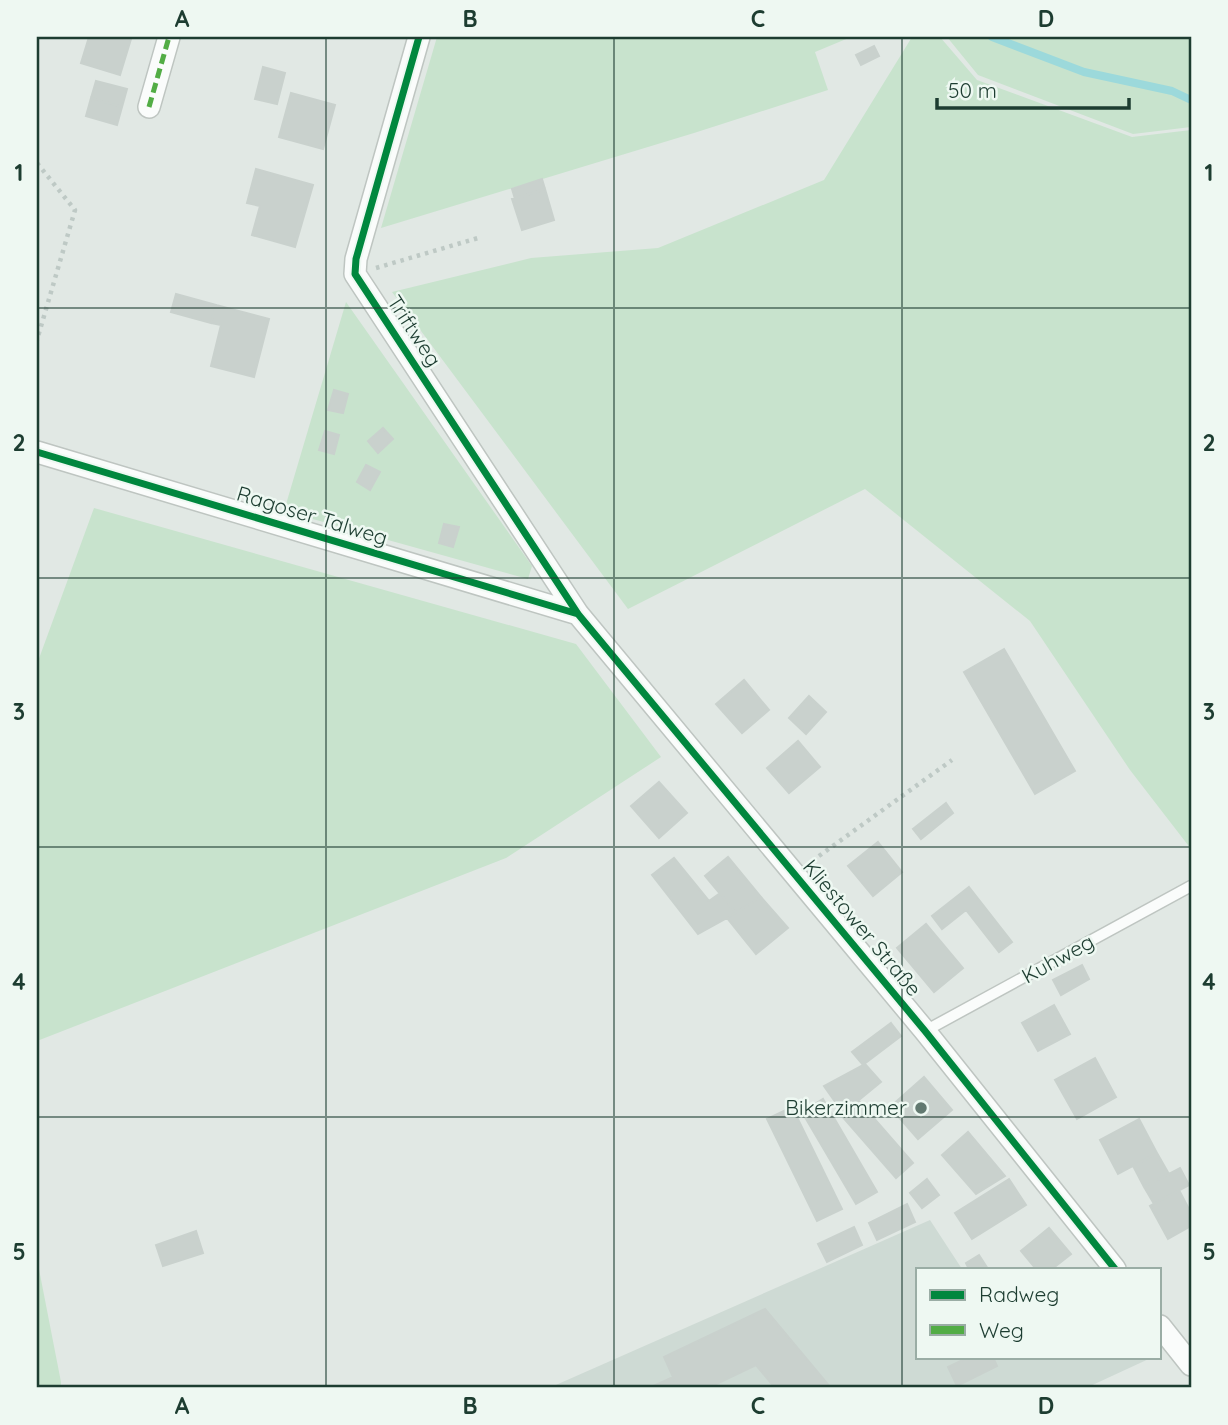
<svg xmlns="http://www.w3.org/2000/svg" width="1228" height="1425" font-family="Quicksand,sans-serif">
	<style>
		.built { fill: #cedad4 }
		.green { fill: #c8e3cd }
		.lines { fill: none; stroke-linecap: round; stroke-linejoin: round }
		.stream { stroke: #9cd9db; stroke-width: 8 }
		.building { fill: #c9d1cd; stroke: #c9d1cd; stroke-width: 2 }
		.lane-casing { stroke: #bec5c1; stroke-width: 13 }
		.street-casing { stroke: #bec5c1; stroke-width: 24 }
		.path { stroke: #bec9c5; stroke-width: 4.5; stroke-dasharray: 3.5 5; stroke-linecap: butt }
		.lane { stroke: #fafcfb; stroke-width: 10 }
		.street { stroke: #fafcfb; stroke-width: 21 }
		.quiet { stroke: #52ad45; stroke-width: 5; stroke-dasharray: 10 5; stroke-linecap: butt }
		.cycleway-casing { stroke: #eef8f2; stroke-width: 11 }
		.cycleway { stroke: #00873e; stroke-width: 7 }
		.grid { fill: none; stroke: #1d3d31; stroke-width: 2; stroke-opacity: 0.55 }
		.poi-dot { fill: #627970; stroke: #eef8f2; stroke-width: 2.5 }
		.labels { text-anchor: middle; stroke-width: 5; stroke-linejoin: round; paint-order: stroke }
		.street-label { font-size: 21px; fill: #1d3d31; stroke: #eef8f2 }
		.poi-label { font-size: 21px; fill: #1d3d31; stroke: #eef8f2; text-anchor: end }
		.neatline { fill: none; stroke: #1d3d31; stroke-width: 2.5 }
		.grid-label { font-size: 23px; text-anchor: middle; font-weight: bold; fill: #1d3d31 }
	</style>
	<rect width="100%" height="100%" fill="#e1e8e4"/>
	<path class="built" d="M930,1220L962,1269H918V1357H1153L1086,1388H549Z"/>
	<path class="green" d="M437,37H851L815,52L828,90L694,133L381,228Z
		M912,37H940L977,80L1132,137L1191,130V849L1130,770L1030,621L865,489L628,609L392,292L531,258L658,248L824,180Z
		M947,37H1191V127L1133,134L978,75Z
		M346,302L532,566L528,579L284,511Z
		M94,508L576,644L661,757L506,858L37,1041V664Z
		M37,1259L61,1382V1388H37Z"/>
	<g class="lines">
		<path class="stream" d="M992,37L1084,72L1172,91L1191,100"/>
	</g>
	<path class="building" d="M89,37H123L131,39L120,75L81,63Z
		M874,46L879,56L861,65L856,55Z
		M263,67L285,73L277,104L255,99Z
		M96,81L127,89L122,107L91,98Z
		M291,93L335,105L323,149L279,137Z
		M91,98L122,107L117,125L86,116Z
		M256,169L313,185L295,247L252,235L260,206L247,203Z
		M542,179L545,189L515,199L512,189Z
		M545,189L554,220L522,230L512,199Z
		M176,294L216,305L211,323L171,312Z
		M216,305L269,319L254,377L211,366L221,325L211,323Z
		M334,390L348,394L343,413L328,410Z
		M383,428L393,439L378,453L368,441Z
		M325,431L339,435L334,454L319,450Z
		M366,465L380,472L370,490L357,482Z
		M444,524L459,527L453,547L439,543Z
		M1004,649L1075,771L1035,794L964,672Z
		M744,680L769,710L742,733L716,704Z
		M809,696L826,712L806,734L789,718Z
		M798,741L820,767L789,793L767,768Z
		M659,782L687,813L659,838L631,806Z
		M946,803L953,813L921,839L913,829Z
		M878,842L902,872L873,896L848,866Z
		M728,857L761,897L736,913L705,876Z
		M674,858L709,901L720,893L736,913L698,934L652,875Z
		M969,887L1012,942L999,952L966,910L942,929L932,916Z
		M761,897L788,928L756,954L727,918Z
		M926,924L963,968L934,992L897,948Z
		M1082,965L1089,979L1061,995L1053,980Z
		M1054,1005L1070,1034L1038,1051L1022,1023Z
		M891,1023L901,1036L863,1065L852,1052Z
		M1095,1058L1116,1097L1077,1119L1055,1080Z
		M865,1064L881,1082L843,1113L824,1086Z
		M924,1077L952,1110L918,1139L890,1107Z
		M823,1099L877,1192L856,1204L802,1112Z
		M858,1100L913,1163L896,1178L841,1115Z
		M792,1107L842,1209L817,1221L767,1119Z
		M1139,1119L1157,1153L1118,1174L1100,1140Z
		M968,1132L1005,1176L976,1194L942,1155Z
		M1157,1153L1169,1174L1144,1187L1133,1166Z
		M1180,1168L1189,1185L1154,1204L1144,1187Z
		M927,1179L939,1195L922,1208L910,1193Z
		M1009,1179L1026,1205L972,1239L955,1213Z
		M1179,1190L1191,1213V1226L1168,1239L1150,1206Z
		M907,1204L915,1222L877,1240L869,1223Z
		M854,1227L862,1245L827,1262L818,1244Z
		M1049,1228L1071,1254L1052,1269H1036L1021,1251Z
		M196,1231L203,1253L163,1266L156,1245Z
		M979,1255L988,1269H969L966,1263Z
		M765,1309L831,1388H775L756,1365L708,1388H678L664,1357Z
		M969,1357H993L997,1366L957,1386L948,1367Z
		M673,1377L678,1388H649Z"/>
	<g class="lines">
		<defs>
			<path id="lane" d="M925,1031L1191,886"/>
			<path id="street" d="M419,37L356,259L355,274L578,614L925,1031L1115,1269
				M149,107L169,37
				M37,452L578,614
				M1160,1326L1191,1365"/>
		</defs>
		<use href="#lane" class="lane-casing"/>
		<use href="#street" class="street-casing"/>
		<path class="path" d="M37,163L75,210L37,340
			M376,268L478,238
			M812,861L952,760"/>
		<use href="#lane" class="lane"/>
		<use href="#street" class="street"/>
		<path class="quiet" d="M149,107L169,37"/>
		<defs>
			<path id="cycleway" d="M419,37L356,259L355,274L578,614L925,1031L1115,1269
				M37,452L578,614"/>
		</defs>
		<use href="#cycleway" class="cycleway-casing"/>
		<use href="#cycleway" class="cycleway"/>
	</g>
	<path class="grid" d="M326,37V1388M614,37V1388M902,37V1388M37,308H1191M37,578H1191M37,847H1191M37,1117H1191"/>
	<circle class="poi-dot" cx="921" cy="1108" r="7"/>
	<g class="labels">
		<g class="street-label">
			<text transform="translate(414 331) rotate(57)" y="7">Triftweg</text>
			<text transform="translate(312 516) rotate(17)" y="7">Ragoser Talweg</text>
			<text transform="translate(862 928) rotate(50)" y="7">Kliestower Straße</text>
			<text transform="translate(1058 959) rotate(-29)" y="7">Kuhweg</text>
		</g>
		<g class="poi-label">
			<text x="907" y="1115">Bikerzimmer</text>
		</g>
	</g>
	<rect width="1228" height="1425" fill="none" stroke="#eef8f2" stroke-width="77"/>
	<rect x="916" y="1268" width="245" height="91" fill="#eef8f2" stroke="#9aada5" stroke-width="2"/>
	<rect x="930" y="1290" width="35" height="10" fill="#00873e" stroke="#9aada5" stroke-width="2"/>
	<text x="979" y="1302" font-size="21" fill="#1d3d31">Radweg</text>
	<rect x="930" y="1325" width="35" height="10" fill="#52ad45" stroke="#9aada5" stroke-width="2"/>
	<text x="979" y="1338" font-size="21" fill="#1d3d31">Weg</text>
	<path d="M937 98v10h192v-10" fill="none" stroke="#1d3d31" stroke-width="3.5"/>
	<text x="948" y="98" font-size="21" fill="#1d3d31" stroke="#eef8f2" stroke-width="5" paint-order="stroke">50 m</text>
	<rect x="38" y="38" width="1152" height="1348" class="neatline"/>
	<g class="grid-label">
		<text x="182" y="27">A</text>
		<text x="470" y="27">B</text>
		<text x="758" y="27">C</text>
		<text x="1046" y="27">D</text>
		<text x="19" y="181">1</text>
		<text x="1209" y="181">1</text>
		<text x="19" y="451">2</text>
		<text x="1209" y="451">2</text>
		<text x="19" y="720">3</text>
		<text x="1209" y="720">3</text>
		<text x="19" y="990">4</text>
		<text x="1209" y="990">4</text>
		<text x="19" y="1260">5</text>
		<text x="1209" y="1260">5</text>
		<text x="182" y="1414">A</text>
		<text x="470" y="1414">B</text>
		<text x="758" y="1414">C</text>
		<text x="1046" y="1414">D</text>
	</g>
</svg>
